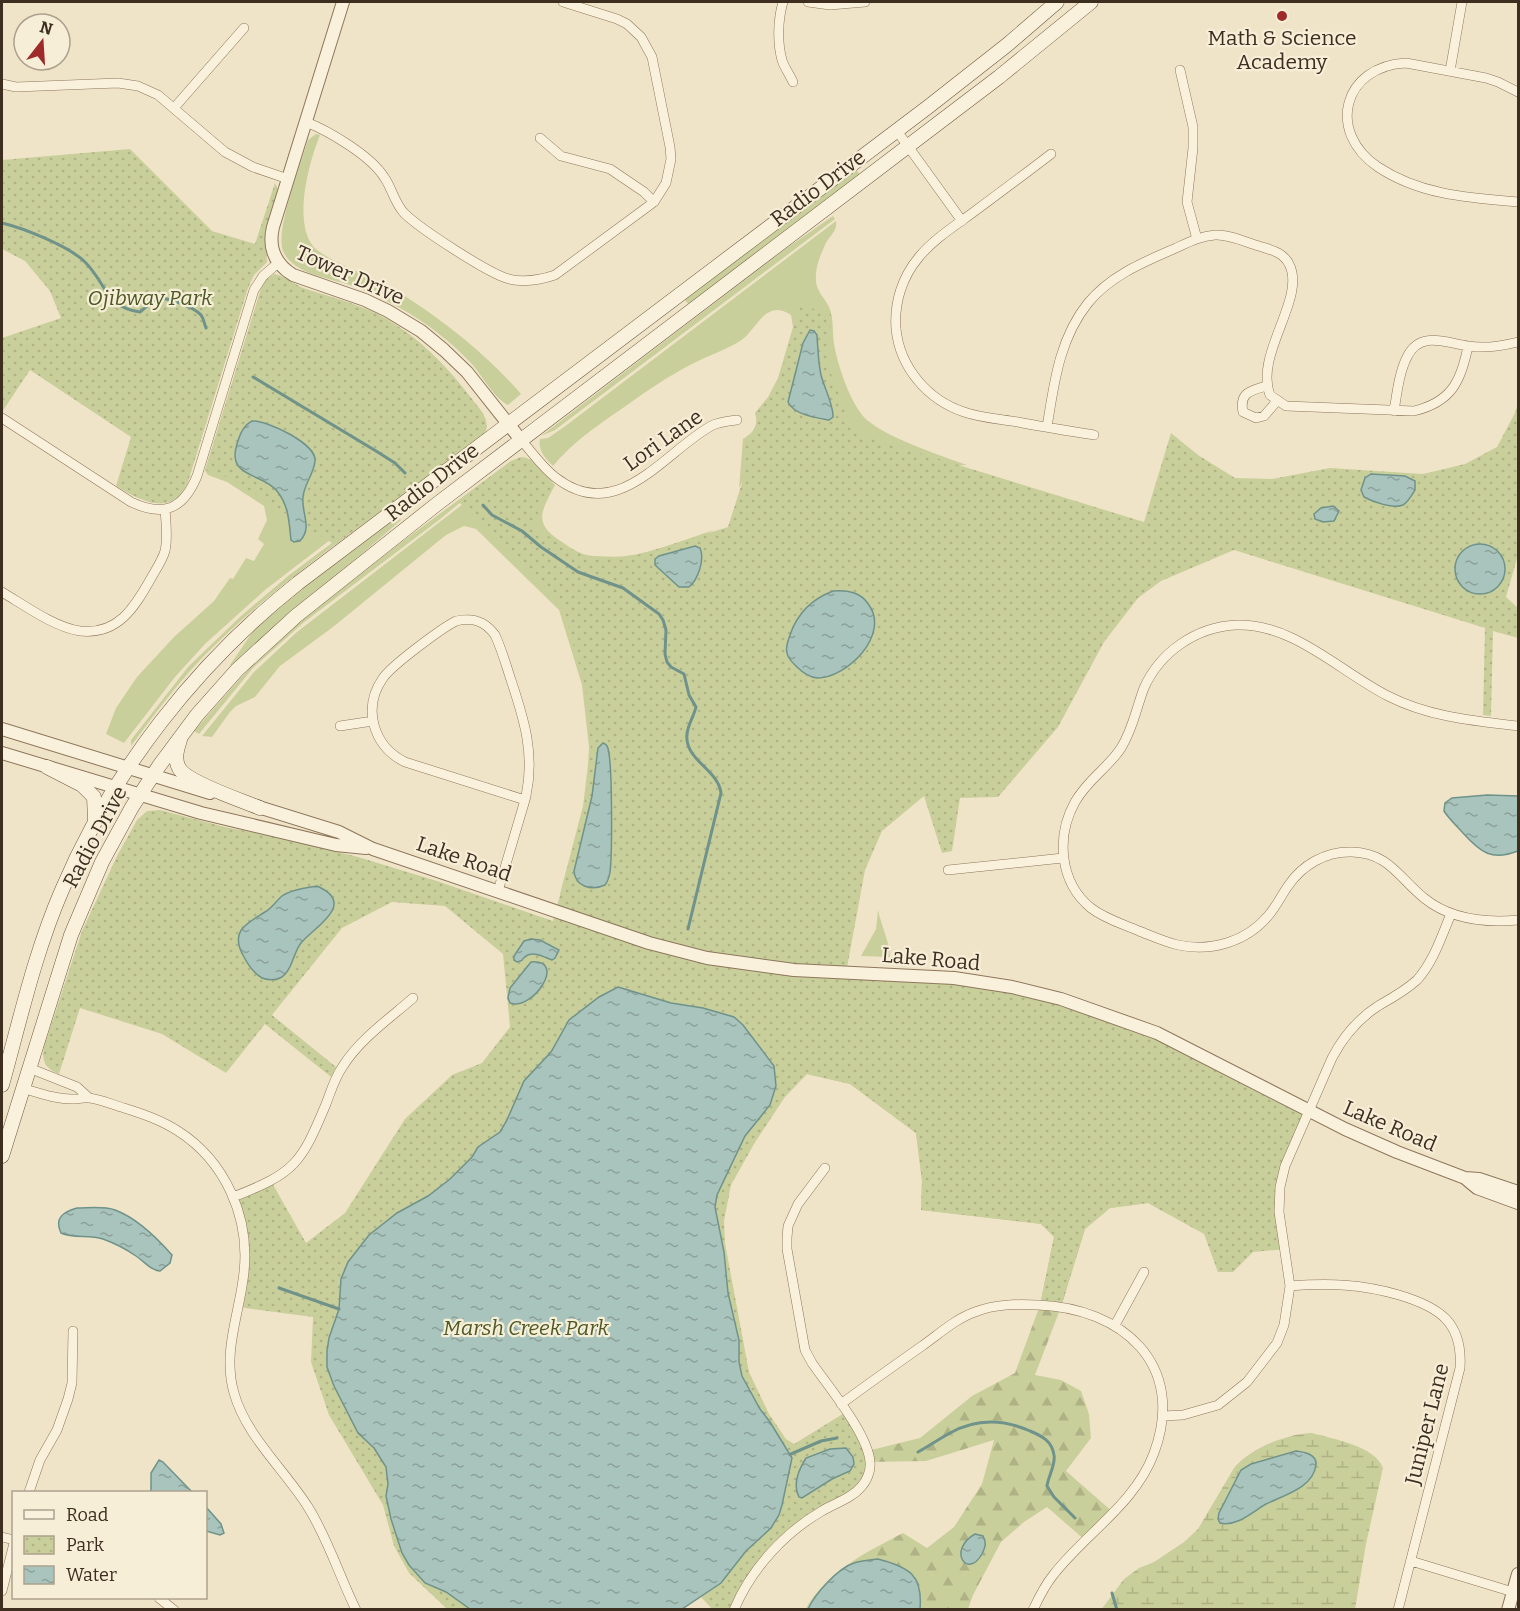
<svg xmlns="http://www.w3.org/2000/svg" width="1520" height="1611" font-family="Bitter,serif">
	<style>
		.green { fill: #c9cf9b }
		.forest { fill: url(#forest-firs) }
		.wetland { fill: url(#wetland-marsh) }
		.park { fill: url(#park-dots) }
		.water { fill: url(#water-ripples); stroke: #6f938a; stroke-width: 1.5 }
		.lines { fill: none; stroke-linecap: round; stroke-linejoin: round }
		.stream { stroke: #6f938a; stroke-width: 3 }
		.minor-casing { stroke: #8d765c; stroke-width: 10 }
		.tertiary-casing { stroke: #8d765c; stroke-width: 14 }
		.secondary-casing { stroke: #6f573f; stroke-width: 15 }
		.minor { stroke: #faf1dc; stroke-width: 9 }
		.tertiary { stroke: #faf1dc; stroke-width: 12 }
		.secondary { stroke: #faf1dc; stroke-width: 14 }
		.poi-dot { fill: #9e2a2b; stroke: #f7eed8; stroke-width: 2 }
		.labels { text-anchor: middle; stroke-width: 4.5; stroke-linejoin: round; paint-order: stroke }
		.poi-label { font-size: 21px; fill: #3d2e20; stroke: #f7eed8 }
		.street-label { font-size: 21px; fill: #3d2e20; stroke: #f7eed8 }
		.park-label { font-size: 21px; font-style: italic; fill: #4d5a26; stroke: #f7eed8 }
	</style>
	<defs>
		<pattern id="forest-firs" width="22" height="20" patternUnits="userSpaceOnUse" patternTransform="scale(1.5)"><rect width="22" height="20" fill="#c9cf9b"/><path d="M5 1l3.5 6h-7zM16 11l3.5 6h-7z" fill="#aeb285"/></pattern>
		<pattern id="wetland-marsh" width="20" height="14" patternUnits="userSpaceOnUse" patternTransform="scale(1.5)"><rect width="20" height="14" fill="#c9cf9b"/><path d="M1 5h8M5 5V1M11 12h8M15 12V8" fill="none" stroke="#aeb285"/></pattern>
		<pattern id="park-dots" width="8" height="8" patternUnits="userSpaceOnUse" patternTransform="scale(1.5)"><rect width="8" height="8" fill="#c9cf9b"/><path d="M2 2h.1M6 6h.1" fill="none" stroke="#aeb285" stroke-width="1.8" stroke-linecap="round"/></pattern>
		<pattern id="water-ripples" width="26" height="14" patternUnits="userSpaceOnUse" patternTransform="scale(1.5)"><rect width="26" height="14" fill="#a9c4bc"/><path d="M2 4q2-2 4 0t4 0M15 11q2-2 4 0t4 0" fill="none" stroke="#8ba098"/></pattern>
	</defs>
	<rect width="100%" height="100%" fill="#f0e4c8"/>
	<path class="green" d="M316,134L320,135C309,162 293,221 313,246C323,259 373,277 390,287C437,315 486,353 521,394L508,405C495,399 482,376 472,364C451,342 427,323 400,308C384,299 367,291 350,285C329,278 293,274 283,251C275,230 301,163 308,140Z
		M856,169L860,175L689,305L685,300Z
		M833,216L835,219L555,430L541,436L784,250Z
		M836,221C838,231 829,236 825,245C820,256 815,268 816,280C816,293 829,301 831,313C834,325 832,337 835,349C839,369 852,407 867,420C888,438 939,455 967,465L744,478L739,488L743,439C754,433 759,425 755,413L768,397L778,378L793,327L791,315C765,297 756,332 740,341C726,350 709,355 694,363C668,376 644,393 620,410C595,427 572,443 553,466C545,458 538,451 540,439L548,438L564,427Z
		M271,276L274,279C301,289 330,295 357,306C414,327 448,367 484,415L330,540L265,590L205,644L175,677L124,743L106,734L116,708L137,677L174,637L214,601L230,578L233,579L246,558L254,561L264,544L258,539L267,520L264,506L227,482L208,475L205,471L261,289Z
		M487,424L486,431C393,507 288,570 203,657C177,684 154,715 131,746V740L188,667L241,616L288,576L481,431Z
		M524,457L531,460L555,485C543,509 532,522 559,540C567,545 577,553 587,555C630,564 674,543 714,530L567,606L592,696L590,904L560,894L583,806L588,765L589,747L582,685L559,610L476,529L464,526L446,535L333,627L280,666L255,697L236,706L230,712L212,737L202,736L254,672L297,632Z
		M515,458L439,520L303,623L253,668L199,734L194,731L246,672L297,624L399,544Z
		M398,516L401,520C345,570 285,614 232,666L230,665L256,627L286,600Z
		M878,910C881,925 890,943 890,957L861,956L876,929Z"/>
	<path class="forest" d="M1071,1018L1233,1272H1218L1205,1234L1148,1203L1110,1208L1085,1229L1061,1307L1035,1375L1061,1380L1081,1391L1089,1414L1091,1438L1066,1471L1114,1513L1086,1541L1047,1507L1024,1522L1001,1542L973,1595L968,1609L805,1610C827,1571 865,1553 903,1533L927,1548L954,1527L982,1484L994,1440L926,1461L870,1462L867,1451L920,1438L972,1396L1015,1373L1040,1305L1054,1237L1041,1224L921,1210L922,1181L916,1133L850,1084L807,1074Z"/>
	<path class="wetland" d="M1312,1433C1333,1439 1375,1446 1383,1468L1366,1544L1355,1609L1101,1610L1124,1579L1139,1568L1154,1562L1184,1542L1198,1529L1234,1468C1251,1448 1286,1434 1312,1433Z"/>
	<path class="park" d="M130,149L212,231L255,244L275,183L278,189L265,233L267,262L254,275L248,288L188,482C173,518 140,501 116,486L131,437L30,370L2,412V338L61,318L50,291L25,261L2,249V160Z
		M274,274C283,275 294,284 303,288C323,295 344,300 364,308C408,326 443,361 472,399C480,410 492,420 484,434L335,545L230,478L205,470L261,289L265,281Z
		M800,305L831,314L828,366L854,433L1144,522L1171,433L1198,455L1235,478L1272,479L1330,468L1423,474L1465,464L1497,447L1515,413L1518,403V555L1506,597L1518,608V638L1493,631L1491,716L1483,715L1485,628L1234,550L1161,581L1138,598L1104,642L1058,727L998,797L960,798L952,851L942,853L924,796L882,831L865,870L846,973L954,978L1097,1010L1309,1111L1280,1187L1285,1249L1253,1252L1233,1272H1218L1204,1234L1148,1203L1110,1208L1085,1229L1061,1307L1040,1305L1054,1237L1042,1224L921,1210L922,1181L916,1133L850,1084L807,1074L785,1097L754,1144L731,1185L724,1221L725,1243L749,1372L769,1414L786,1439L794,1444L846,1412L867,1451L864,1483L824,1509L773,1550L734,1609H712L701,1597L682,1610L447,1609L409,1573L394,1546L383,1505L329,1415L311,1362L313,1317L238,1307L246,1252L233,1197L271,1181L306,1243L345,1213L405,1119L452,1075L482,1063L510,1027L503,954L445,906L392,902L342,928L272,1015L336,1067L331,1077L265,1024L226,1073L162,1034L80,1008L59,1074C46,1069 41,1061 44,1047L82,931L117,856L137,820L147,811L160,810L225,827L279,837L358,857L437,881L553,921L584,807L591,750L585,685L563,609L458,501L511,461L521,457L531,460L553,484L531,527L585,556L631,557L728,527L742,483L743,439C754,433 759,425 755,413L776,390Z"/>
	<path class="water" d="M810,330L814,331L817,335C818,349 818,361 821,375C824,387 834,406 833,417L829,420C817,418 794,415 788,402L803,343Z
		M252,421C267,420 317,444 315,461C314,474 304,484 303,497C301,513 313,527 300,541L294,542L291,540C289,522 289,506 277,491C263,473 226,478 237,444C240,434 243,426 252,421Z
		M1371,474L1405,476L1415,481V490C1412,495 1408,502 1403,505C1393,509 1373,502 1364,497L1361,490L1365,478Z
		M1333,506L1339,511L1334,521L1323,522L1315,519L1314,514L1321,508Z
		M1455 569a25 25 0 1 1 50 0a25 25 0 1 1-50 0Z
		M695,546L700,548C705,559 698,580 689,587H679L655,565V559L659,556Z
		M833,591C848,590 861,592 869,605C890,635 847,678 817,678C809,677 803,673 797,667C793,663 788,659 787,653C785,647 788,641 790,635C797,614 812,599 833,591Z
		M603,743C605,744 606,744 607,746C613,755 612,857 610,872C609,878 608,881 605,885C592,891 575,887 574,871L592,796L598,748Z
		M1487,795L1518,796V851C1492,861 1481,853 1463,833C1457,826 1449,819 1444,811L1445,803L1452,798Z
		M317,886C358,904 314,927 301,943C293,953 292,972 280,978C274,981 268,980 262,978C254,973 248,965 244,957C229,931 246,924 265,912C272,908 276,901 282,896C292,889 306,888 317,886Z
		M531,939L540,940L559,950L555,958L552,960C544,957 534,951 526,956C518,962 527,959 517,962L514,960V956L524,941Z
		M531,962C568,959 532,1012 510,1003L508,998L510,988Z
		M618,987L671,1003L703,1008L734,1017L743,1025L774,1066L776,1086L770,1105L745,1136L717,1195L715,1207L724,1252L728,1293L739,1340V1362L742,1376L760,1409L770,1422L792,1458L782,1505L779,1515L771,1528L746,1551L721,1583L682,1609H470L446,1592L425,1583L409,1565L402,1553L391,1519L386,1496L388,1484L386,1467L374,1448L358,1433L334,1386L327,1367V1351L329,1338L339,1309L341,1279L348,1262L369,1235L397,1213L428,1196L450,1179L472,1157L478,1147L500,1132L507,1120L524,1081L551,1052L569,1020L599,997Z
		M77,1208C89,1208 104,1206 115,1210C137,1218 157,1238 172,1255L170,1263L160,1271C150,1270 145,1262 136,1256C126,1249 114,1243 103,1239C89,1234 74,1239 61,1233C54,1218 63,1212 77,1208Z
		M846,1448L853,1457L854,1464L850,1471L832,1479L802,1498L799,1497C792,1484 799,1469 806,1458L830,1449Z
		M1296,1451C1304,1452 1317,1454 1316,1465C1313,1488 1284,1495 1266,1504C1252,1512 1237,1527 1220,1523L1218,1519L1219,1513L1241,1470L1251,1464Z
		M159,1460L163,1462L192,1492H151V1473Z
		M206,1507L221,1524L224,1533L220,1535L206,1531Z
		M975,1534L983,1536C987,1543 985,1548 982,1554C967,1580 947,1550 975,1534Z
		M878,1559C909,1567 923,1575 920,1609H808C815,1594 838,1568 854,1563C862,1560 871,1560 878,1559Z"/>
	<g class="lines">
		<path class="stream" d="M2,223C23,228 69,246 85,262C107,284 105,307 140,312C145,308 151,302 156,299C164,295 195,308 201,315C204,319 204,323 206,328
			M253,377L376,451L395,463L405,473
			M483,505L492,515L522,531L541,547L578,572L623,588L659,614L663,620L666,630L665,654L667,662L671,667L684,674L689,695L696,707C694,716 688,724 687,734C684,760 718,769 721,793L688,929
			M279,1288L339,1309
			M918,1452C929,1446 939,1439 950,1433C975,1419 1003,1419 1030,1431C1042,1436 1052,1441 1054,1455C1056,1464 1048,1477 1047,1486L1054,1497L1075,1518
			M791,1454L821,1441L837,1438
			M1112,1593L1117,1610"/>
		<defs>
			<path id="minor" d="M783,2C778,19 777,42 782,60C784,67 790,75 793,82
				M808,2L830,5L865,2
				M1180,70L1193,127V148L1187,202L1197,239
				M1450,71L1462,2
				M2,84L16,87L118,83L138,86L158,95L225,152L253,167L288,179
				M1518,92L1498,82L1486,78L1406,63C1343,66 1326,132 1378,167C1420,195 1469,198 1518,202
				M174,108L244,28
				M306,122C329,131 371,156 384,177C392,188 394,202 404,213C419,228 489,274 509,279C525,283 540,280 555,275L654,202L666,183L671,159L670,147L652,57L641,37L627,24L617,19L563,2
				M897,131L962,221
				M540,138L561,156L610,169L644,192L654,202
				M1051,154C1025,174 998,194 971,214C953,227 933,240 919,257C902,277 894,303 896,329C900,368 928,400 964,412C981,418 1000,419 1018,422C1043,427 1069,431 1094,435
				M1266,386C1251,391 1239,392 1243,412L1256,418L1264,416L1277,401
				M1394,411C1397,393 1399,373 1407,357C1420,330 1446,343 1468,346C1485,349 1502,346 1518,342
				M2,418L131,502C163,517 183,510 197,476L254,290L263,276L278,263
				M1047,427C1054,384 1059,339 1088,303C1111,275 1144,262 1176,248C1189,242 1201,236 1215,235C1229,234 1245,242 1259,246C1271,250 1283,252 1289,264C1307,298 1254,354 1270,395L1286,406L1414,411C1451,402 1461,382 1468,346
				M521,440C532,452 542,467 555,477C617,526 663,453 711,426C718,422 729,421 737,420
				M2,592C24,605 54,627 80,631C118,635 134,608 150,580C155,571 162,561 165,551C168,538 166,523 165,509
				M340,726L373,721
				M1518,726C1474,721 1429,717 1388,696C1339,671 1293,623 1236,625C1196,627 1160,652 1144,688C1136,709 1133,729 1121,748C1109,767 1088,779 1075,802C1056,836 1059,882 1091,908C1105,919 1123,924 1139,931C1152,936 1165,942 1178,945C1211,952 1246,942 1268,916C1276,907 1281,896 1288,886C1302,865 1326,851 1352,852C1389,853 1399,878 1424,898C1451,920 1485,923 1518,920
				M948,870L1063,858
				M498,891L525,800L526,796C535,754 524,719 511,680C506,665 502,650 495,635C485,621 473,617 456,621C442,628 392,665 383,678C362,708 373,746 405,762L525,800
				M29,1068L77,1087L88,1097
				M22,1088C39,1093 58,1100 75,1099C80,1099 84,1097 89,1098C100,1099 113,1105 124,1108C143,1114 161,1120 178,1131C225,1161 250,1217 244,1272C240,1313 222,1351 234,1393C246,1436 284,1469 308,1507C328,1539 339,1575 356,1610
				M233,1197C295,1173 301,1164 326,1104C331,1091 335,1077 343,1066C360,1039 389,1019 413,998
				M1290,1286C1330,1283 1361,1284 1399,1295C1439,1307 1463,1322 1460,1368L1398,1610
				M1115,1325L1144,1272
				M841,1404C868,1384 895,1365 922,1346C939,1334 955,1319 975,1312C995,1304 1016,1304 1038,1305C1122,1308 1187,1364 1154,1453C1135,1504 1086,1533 1054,1574C1045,1585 1039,1597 1033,1610
				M1163,1416L1183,1415L1218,1405L1247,1382L1277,1343L1284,1325L1290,1286L1279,1212L1280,1187L1285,1166L1332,1058C1343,1037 1358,1019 1378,1006C1392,998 1405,991 1417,980C1434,961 1441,937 1451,914
				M29,1492L40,1460L57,1430L68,1399L72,1383L73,1331
				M2,1537L14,1540
				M1411,1561L1513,1592
				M2,1591L14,1543
				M159,1598L174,1610
				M734,1610C751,1569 784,1533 822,1511C835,1503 851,1499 861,1487C867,1481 871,1470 870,1462C868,1434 828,1386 812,1363L805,1350L787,1249V1238L788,1226L798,1204L825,1168"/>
			<path id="tertiary" d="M343,2L273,227C268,248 275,264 293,275L365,300L388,311L421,331L444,350L467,372L521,440
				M2,729L210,793
				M2,753L201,813L336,845L366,848
				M252,805L339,832L373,849L649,943L707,958L794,970L954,978L1012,987L1061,999L1157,1033L1345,1129L1397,1152L1465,1178L1477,1188L1518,1203
				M1465,1178L1479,1179L1518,1192
				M1508,1610L1518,1574"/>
			<path id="secondary" d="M180,740C177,749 174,759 179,768C186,782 243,801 260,808
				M47,767L82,785L94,797L95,820
				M2,1085C20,1020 35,952 62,890C113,770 196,664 298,583L928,107L1007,45L1057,2
				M2,1156L71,935L102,862L132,807L159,766L197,715L237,670L296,616L437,504L999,77L1091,2"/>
		</defs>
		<use href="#minor" class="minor-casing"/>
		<use href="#tertiary" class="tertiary-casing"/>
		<use href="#secondary" class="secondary-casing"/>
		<use href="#minor" class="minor"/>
		<use href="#tertiary" class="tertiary"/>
		<use href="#secondary" class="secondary"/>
	</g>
	<circle class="poi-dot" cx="1282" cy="16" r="6"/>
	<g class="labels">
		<g class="poi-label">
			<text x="1282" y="45">Math &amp; Science<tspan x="1282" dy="24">Academy</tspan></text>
		</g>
		<g class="street-label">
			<text transform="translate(818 188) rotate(-37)" y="7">Radio Drive</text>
			<text transform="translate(350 275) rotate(24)" y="7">Tower Drive</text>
			<text transform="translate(663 440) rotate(-35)" y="7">Lori Lane</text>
			<text transform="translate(432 482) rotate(-38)" y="7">Radio Drive</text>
			<text transform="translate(95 837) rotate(-62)" y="7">Radio Drive</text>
			<text transform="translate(464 859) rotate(19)" y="7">Lake Road</text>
			<text transform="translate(931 959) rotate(5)" y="7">Lake Road</text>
			<text transform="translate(1390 1126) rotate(23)" y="7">Lake Road</text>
			<text transform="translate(1427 1424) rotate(-76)" y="7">Juniper Lane</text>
		</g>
		<g class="park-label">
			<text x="150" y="305">Ojibway Park</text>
			<text x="526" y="1335">Marsh Creek Park</text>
		</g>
	</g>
	<rect width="1520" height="1611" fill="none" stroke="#3d2e20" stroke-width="6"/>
	<rect x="12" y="1491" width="195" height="108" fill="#f7eed8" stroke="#ada18e" stroke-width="1.5"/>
	<rect x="24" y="1510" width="30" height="9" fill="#faf1dc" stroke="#ada18e" stroke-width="1.5"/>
	<text x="66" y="1521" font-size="18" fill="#3d2e20">Road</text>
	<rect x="24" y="1536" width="30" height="18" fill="url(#park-dots)" stroke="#ada18e" stroke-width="1.5"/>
	<text x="66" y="1551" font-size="18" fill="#3d2e20">Park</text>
	<rect x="24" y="1566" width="30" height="18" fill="url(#water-ripples)" stroke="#ada18e" stroke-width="1.5"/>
	<text x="66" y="1581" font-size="18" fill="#3d2e20">Water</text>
	<g transform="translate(42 42) rotate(17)"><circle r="28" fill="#f7eed8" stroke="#ada18e" stroke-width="1.5"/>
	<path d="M0-4.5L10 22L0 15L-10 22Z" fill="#9e2a2b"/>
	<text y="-9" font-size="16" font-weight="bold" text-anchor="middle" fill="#3d2e20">N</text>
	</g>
</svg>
